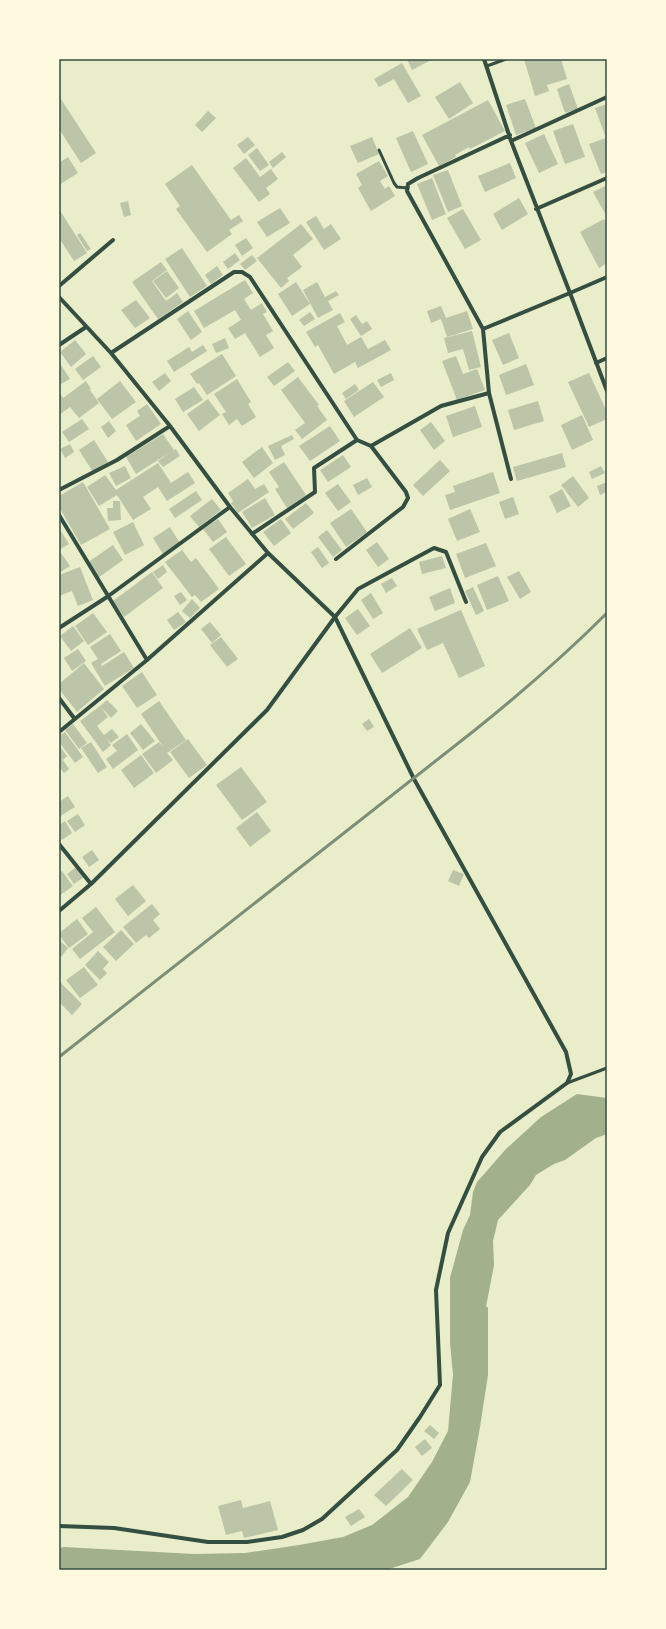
<svg xmlns="http://www.w3.org/2000/svg" width="666" height="1629" font-family="Mulish,sans-serif">
	<style>
		.water { fill: #a3b18a }
		.building { fill: #bcc5a7 }
		.lines { fill: none; stroke-linecap: round; stroke-linejoin: round }
		.service { stroke: #344e41; stroke-width: 3 }
		.minor { stroke: #344e41; stroke-width: 4 }
		.rail { stroke: #7c8e77; stroke-width: 3 }
		.neatline { fill: none; stroke: #344e41; stroke-width: 1.5 }
	</style>
	<rect width="100%" height="100%" fill="#e9edc9"/>
	<path class="water" d="M577,1094L607,1098V1134L596,1138L565,1160L554,1164L536,1175L530,1185L498,1220L493,1241L494,1265L486,1307H488V1375L480,1427L470,1482L448,1522L420,1559L386,1570H59V1548L64,1547L194,1554L245,1553L299,1545L343,1537L372,1525L408,1497L432,1462L448,1431L453,1375L450,1343V1278L463,1230L470,1215L473,1192L477,1182L506,1149L541,1117Z"/>
	<path class="building" d="M407,59H433L412,70Z
		M524,59H561L567,79L547,85L549,91L535,96Z
		M402,63L421,96L408,103L394,79L379,87L374,79Z
		M460,82L473,103L449,119L435,97Z
		M569,84L578,109L565,113L557,89Z
		M59,96L96,153L81,163L59,129Z
		M525,99L536,128L516,135L506,105Z
		M488,100L505,131L470,149L469,147L455,155L456,157L439,166L422,135Z
		M607,104V172L601,174L589,144L606,138L595,108Z
		M208,111L216,118L202,132L195,125Z
		M573,124L585,157L565,164L553,131Z
		M413,131L428,164L411,172L396,138Z
		M544,134L558,164L539,173L525,143Z
		M248,137L255,145L244,154L237,145Z
		M372,137L379,154L358,163L350,146Z
		M257,148L269,165L260,171L248,155Z
		M282,152L286,157L273,168L269,162Z
		M68,157L78,173L59,185V163Z
		M246,158L260,177L271,169L278,179L266,188L270,194L259,202L233,168Z
		M379,161L388,176L380,181L385,189L389,186L395,196L371,211L358,188L362,185L356,174Z
		M510,163L516,178L485,192L478,176Z
		M192,165L231,220L239,215L243,221L229,230L232,234L207,252L176,209L180,206L165,184Z
		M448,170L462,206L448,212L433,175Z
		M432,178L446,214L432,220L417,184Z
		M607,185V217L593,192Z
		M519,198L528,214L502,230L493,214Z
		M128,201L131,215L124,217L120,203Z
		M280,208L290,223L267,237L257,222Z
		M59,209L87,253L74,261L59,238Z
		M463,209L481,240L465,249L447,218Z
		M316,216L324,229L331,224L341,239L324,250L306,222Z
		M604,219L607,224V263L599,268L580,232Z
		M301,224L313,239L293,255L302,267L287,278L289,281L281,288L257,258Z
		M80,233L91,249L87,251L77,235Z
		M246,238L253,248L242,256L235,245Z
		M182,248L207,286L190,297L165,259Z
		M235,253L240,260L228,269L223,262Z
		M252,255L257,261L245,270L240,264Z
		M161,262L167,270L152,281L166,301L177,293L183,302L158,319L132,282Z
		M217,266L223,275L211,284L205,275Z
		M167,271L179,288L166,298L153,281Z
		M245,280L253,293L244,299L251,310L262,303L267,312L263,314L273,331L266,335L274,348L260,357L245,333L235,339L228,328L241,320L235,310L204,328L194,311Z
		M296,282L310,304L292,316L278,294Z
		M317,282L325,297L336,291L339,295L328,301L333,310L318,318L303,290Z
		M136,300L150,318L135,328L121,310Z
		M441,306L446,318L467,311L473,329L447,337L441,319L431,323L427,311Z
		M188,311L202,332L191,340L177,319Z
		M310,312L315,319L304,326L299,320Z
		M340,313L345,322L337,326L347,345L361,337L368,349L385,340L391,350L358,368L355,362L334,374L318,345L315,347L306,332Z
		M356,315L362,324L367,321L372,329L361,336L350,319Z
		M472,331L481,367L469,370L463,349L448,353L444,338Z
		M509,333L519,358L503,365L492,340Z
		M225,338L229,348L216,353L212,344Z
		M75,340L86,354L71,367L60,352Z
		M203,345L207,351L174,372L167,361L189,347L192,352Z
		M222,354L236,376L207,395L199,383L197,384L190,374Z
		M93,356L101,367L83,380L75,369Z
		M456,356L463,374L477,369L485,390L457,400L442,361Z
		M59,362L70,379L59,385Z
		M288,362L295,371L274,386L267,377Z
		M526,364L534,385L506,395L499,375Z
		M165,373L171,381L159,391L152,382Z
		M391,373L394,380L381,387L377,380Z
		M589,373L607,412V419L589,427L568,382Z
		M298,377L319,405L317,406L327,420L302,439L295,430L305,423L281,390Z
		M237,379L251,402L248,404L256,417L242,426L237,419L229,425L222,414L226,412L214,394Z
		M86,381L91,389L90,390L99,403L79,418L70,407L59,415V392L63,398Z
		M120,381L136,402L112,419L97,399Z
		M373,382L384,397L354,417L344,401Z
		M355,384L359,390L346,399L342,393Z
		M194,387L203,400L183,412L175,399Z
		M208,399L220,415L199,431L187,414Z
		M538,401L544,421L514,430L508,410Z
		M147,404L161,424L136,441L126,425L140,416L137,411Z
		M475,406L482,427L453,437L446,416Z
		M582,415L593,440L572,450L561,425Z
		M82,419L89,429L69,442L62,432Z
		M109,421L116,431L108,438L101,427Z
		M431,422L445,441L434,450L420,430Z
		M330,426L340,441L310,461L299,446Z
		M163,434L174,450L176,449L180,456L163,467L158,461L169,453L136,474L126,457Z
		M292,435L294,439L281,446L285,455L275,460L268,446Z
		M94,440L108,462L93,472L79,450Z
		M70,444L74,452L65,458L60,449Z
		M262,447L273,463L254,478L242,462Z
		M562,453L566,467L517,481L513,467Z
		M343,455L351,467L328,482L320,470Z
		M440,460L450,471L423,496L413,485Z
		M284,462L306,495L287,508L275,489L279,487L269,472Z
		M158,463L171,483L188,472L195,483L167,501L158,487L143,497L151,509L133,520L117,495L99,506L87,487L105,475L116,490Z
		M125,466L131,478L116,486L109,473Z
		M601,466L605,473L592,479L589,472Z
		M493,472L500,493L450,510L445,495L455,492L453,486Z
		M573,476L589,498L578,507L561,485Z
		M367,478L372,487L358,495L353,485Z
		M248,479L255,489L264,484L269,492L238,513L231,503L233,501L228,493Z
		M83,482L110,529L81,545L59,507V496Z
		M607,482V492L600,495L597,486Z
		M338,484L351,502L338,511L325,493Z
		M562,489L571,506L557,513L549,496Z
		M196,491L202,500L175,518L169,509Z
		M513,497L519,514L505,519L499,502Z
		M265,498L275,515L252,528L242,512Z
		M212,499L221,510L199,527L190,516Z
		M113,501H120L121,520L108,521L107,508H113Z
		M306,503L314,513L293,529L285,519Z
		M351,509L367,532L346,547L330,523Z
		M470,509L480,532L457,541L448,519Z
		M218,519L227,532L213,542L203,529Z
		M281,519L291,533L274,546L263,532Z
		M133,522L144,545L125,555L113,532Z
		M170,527L180,543L163,554L153,538Z
		M59,528L69,544L59,550L70,566L59,573Z
		M327,530L342,550L333,557L318,537Z
		M226,537L246,564L229,576L209,549Z
		M377,542L389,559L378,567L366,550Z
		M486,543L496,566L465,578L456,554Z
		M113,545L123,560L98,578L87,563Z
		M318,547L329,563L322,568L311,552Z
		M182,550L191,562L196,558L219,589L201,602L195,595L192,597L165,562Z
		M442,556L446,568L422,574L419,562Z
		M163,565L167,572L158,579L153,572Z
		M80,567L93,600L78,606L72,591L59,596V575Z
		M519,571L531,592L520,599L507,577Z
		M152,572L163,588L124,617L113,601Z
		M498,576L509,601L487,610L477,585Z
		M392,578L397,586L386,593L381,584Z
		M473,587L484,611L476,615L465,591Z
		M450,588L455,603L435,611L429,597Z
		M181,592L187,600L180,605L174,596Z
		M371,593L383,613L373,619L361,600Z
		M192,599L200,608L190,618L182,611Z
		M358,609L370,626L357,635L345,618Z
		M461,610L485,666L459,678L443,643L427,650L417,629Z
		M178,612L186,622L174,630L167,620Z
		M93,613L107,632L88,645L75,626Z
		M210,622L221,635L212,643L201,629Z
		M73,626L84,641L71,651L60,636Z
		M410,628L422,648L382,673L370,654Z
		M110,634L121,651L101,664L102,666L124,652L134,668L105,686L91,663L98,659L90,647Z
		M221,637L238,659L227,667L210,645Z
		M78,649L86,661L72,671L64,658Z
		M84,663L104,689L77,712L59,689V684Z
		M142,672L157,695L137,708L122,686Z
		M107,700L118,711L111,718L100,706Z
		M159,701L186,740L167,753L173,760L156,773L142,754L159,742L164,748L141,714Z
		M100,706L108,717L97,726L104,735L112,729L119,737L111,743L106,738L111,745L103,752L80,721Z
		M369,719L374,727L367,731L362,724Z
		M73,724L87,743L79,749L65,730Z
		M141,724L155,741L143,750L130,733Z
		M65,732L83,757L75,763L59,742V736Z
		M127,734L138,750L113,769L106,759L117,751L112,745Z
		M188,739L207,765L189,778L170,752Z
		M91,742L107,767L98,773L81,748Z
		M59,745L67,756L63,760L69,769L64,773L59,766Z
		M141,755L154,773L134,788L121,770Z
		M241,767L267,802L242,820L216,785Z
		M68,796L75,807L59,817V802Z
		M257,812L271,831L250,847L236,828Z
		M78,814L85,825L75,832L67,821Z
		M65,821L72,833L62,840L59,835V825Z
		M92,850L99,860L89,867L82,857Z
		M76,867L84,877L74,884L67,874Z
		M453,870L464,874L459,886L448,881Z
		M62,871L73,886L59,896V873Z
		M133,885L146,901L128,916L115,899Z
		M152,904L160,914L153,920L160,929L149,938L146,935L136,943L123,927Z
		M96,907L115,932L80,959L72,949L93,932L82,918Z
		M77,919L88,934L69,948L59,935V933Z
		M121,930L134,944L116,961L103,947Z
		M59,940L68,948L61,957L59,955Z
		M98,951L109,962L103,969L107,973L100,980L85,965Z
		M84,967L98,985L80,998L66,980Z
		M59,981L82,1004L72,1015L59,1002Z
		M430,1425L439,1433L434,1439L424,1431Z
		M425,1439L432,1448L422,1456L415,1447Z
		M402,1469L413,1480L386,1506L374,1495Z
		M241,1500L243,1508L270,1501L278,1530L244,1538L242,1531L226,1535L218,1506Z
		M359,1509L365,1517L351,1526L345,1517Z"/>
	<g class="lines">
		<path class="service" d="M487,66L506,59
			M379,150L394,183L397,187L408,188
			M567,1083L607,1068"/>
		<path class="minor" d="M511,141L607,97
			M536,209L607,178
			M607,277L570,293L607,391
			M59,286L113,240
			M59,297L111,353L170,426L230,507L268,553L147,660L59,732
			M483,329L570,293L511,141L484,59
			M59,345L86,327
			M111,353L234,272H242L250,277L357,440
			M596,363L607,358
			M489,393L511,479
			M59,490L117,460L170,426
			M59,515L147,660
			M252,534L315,492L314,468L357,440L371,446L441,406L489,393L483,329L407,191L408,184L418,178L510,135
			M336,559L403,507L408,498L406,492L371,446
			M59,628L107,597L230,507
			M59,698L74,718
			M59,844L91,884
			M59,911L91,884L267,710L335,617L358,589L434,548L446,552L466,602
			M59,1526L114,1528L208,1542H247L282,1537L303,1530L322,1519L397,1450L420,1417L440,1385L436,1290L448,1233L482,1157L500,1132L567,1083L571,1074L566,1052L414,779L335,617L268,553"/>
		<path class="rail" d="M59,1057L475,730C521,693 565,655 607,613"/>
	</g>
	<rect width="666" height="1629" fill="none" stroke="#fefae0" stroke-width="120"/>
	<rect x="60" y="60" width="546" height="1509" class="neatline"/>
</svg>
